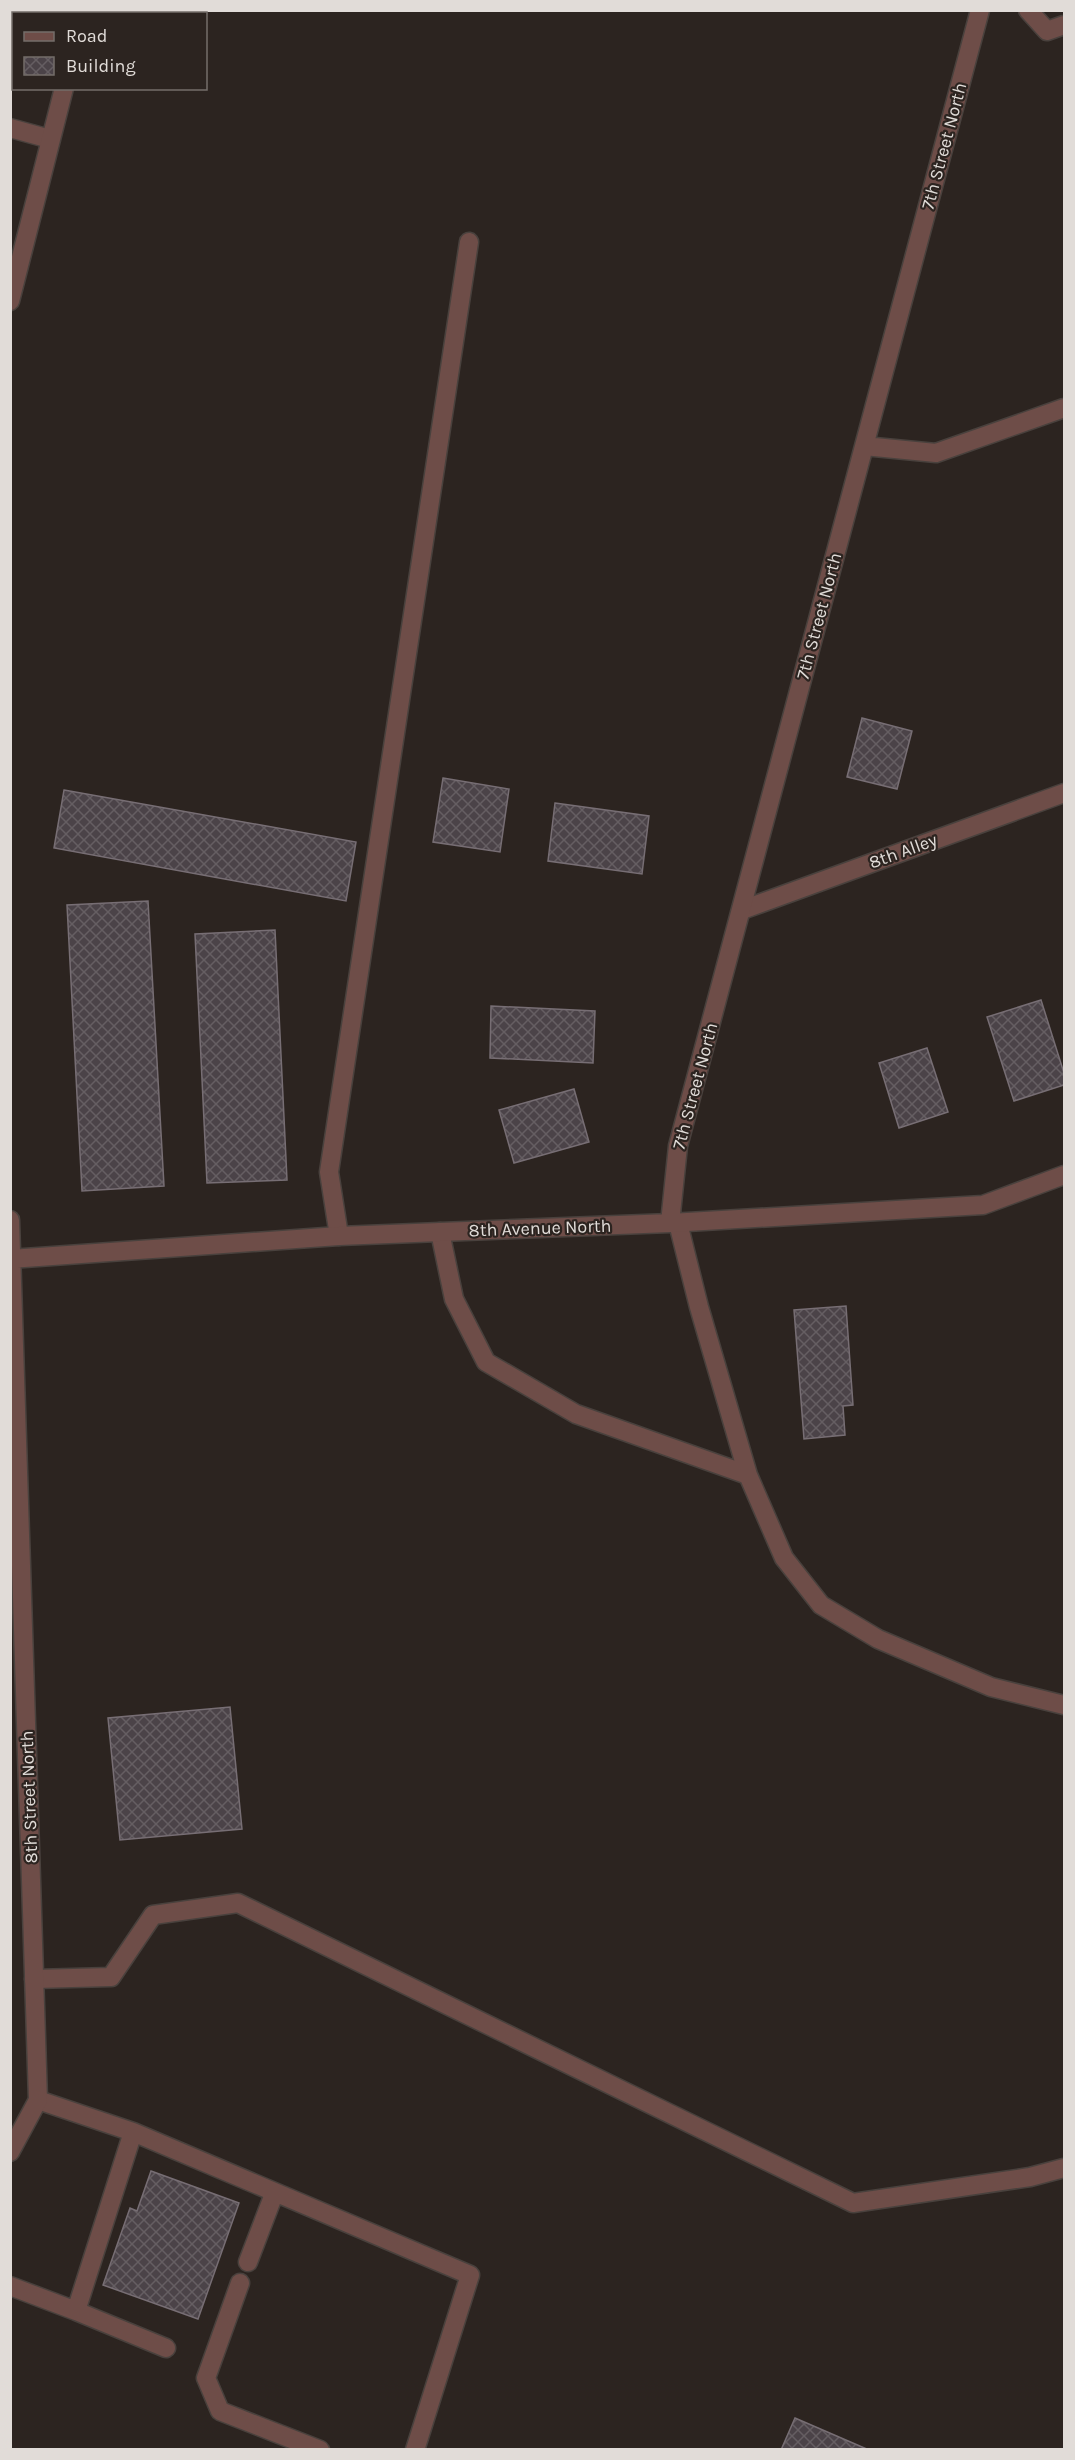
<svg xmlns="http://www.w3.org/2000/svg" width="1075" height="2460" font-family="Karla,sans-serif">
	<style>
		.building { fill: url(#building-cross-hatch); stroke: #776e74; stroke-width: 1.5 }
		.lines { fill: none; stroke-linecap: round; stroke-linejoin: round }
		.lane-casing { stroke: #49413d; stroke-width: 21 }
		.street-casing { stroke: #49413d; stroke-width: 21 }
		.lane { stroke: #6e4d48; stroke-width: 18 }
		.street { stroke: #6e4d48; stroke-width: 18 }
		.labels { text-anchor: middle; stroke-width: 4.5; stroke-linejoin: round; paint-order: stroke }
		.street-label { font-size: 18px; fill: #e1dcd8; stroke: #2c2420 }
	</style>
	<defs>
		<pattern id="building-cross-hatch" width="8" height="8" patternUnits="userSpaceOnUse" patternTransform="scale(1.5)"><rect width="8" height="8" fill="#4b4348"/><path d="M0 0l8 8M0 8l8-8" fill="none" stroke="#655e62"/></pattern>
	</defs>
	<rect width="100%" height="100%" fill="#2c2420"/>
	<path class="building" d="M862,718L912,731L897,789L847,777Z
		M443,778L509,789L500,852L433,842Z
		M64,790L356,842L346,901L54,848Z
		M555,803L649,816L642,874L548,861Z
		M148,901L164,1186L82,1191L67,905Z
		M275,930L287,1180L207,1183L195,934Z
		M1041,1000L1064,1073V1085L1014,1101L987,1017Z
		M491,1006L595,1011L593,1063L490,1058Z
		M927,1048L948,1112L899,1128L879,1063Z
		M574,1089L589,1142L514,1163L499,1110Z
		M846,1306L853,1405L843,1406L845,1435L804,1439L794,1310Z
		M230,1707L242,1829L120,1840L108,1718Z
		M151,2171L239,2203L198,2319L103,2285L130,2208L137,2211Z
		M795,2418L869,2450H781Z"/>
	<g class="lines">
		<defs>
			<path id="lane" d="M1028,10L1047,31L1064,25
				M10,128L50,139
				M742,910L1064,793
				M678,1223L699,1307L748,1475L784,1558L821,1605L878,1639L991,1687L1064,1705
				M440,1232L454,1299L486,1362L576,1414L748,1475
				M339,1236L329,1172L469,242
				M34,1979L111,1977L153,1915L238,1903L853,2203L1030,2177L1064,2168
				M38,2100L133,2132
				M248,2262L274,2194
				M240,2283L206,2378L220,2411L320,2450
				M10,2286L76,2311L133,2132L470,2275L415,2450
				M76,2311L166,2348"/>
			<path id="street" d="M83,14L84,10
				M10,301L64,88
				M864,446L936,453L1064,408
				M10,1220L38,2100L10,2152
				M670,1223L678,1146L980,10
				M10,1259L339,1236L670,1223L983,1205L1064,1175"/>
		</defs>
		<use href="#lane" class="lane-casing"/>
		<use href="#street" class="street-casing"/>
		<use href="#lane" class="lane"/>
		<use href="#street" class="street"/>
	</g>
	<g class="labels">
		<g class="street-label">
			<text transform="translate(944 146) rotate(-75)" y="6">7th Street North</text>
			<text transform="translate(819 616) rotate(-75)" y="6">7th Street North</text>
			<text transform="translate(903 851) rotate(-20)" y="6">8th Alley</text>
			<text transform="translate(695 1086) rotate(-75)" y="6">7th Street North</text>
			<text transform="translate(540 1228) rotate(-2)" y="6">8th Avenue North</text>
			<text transform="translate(29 1797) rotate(-92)" y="6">8th Street North</text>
		</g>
	</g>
	<rect width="1075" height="2460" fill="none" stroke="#e1dcd8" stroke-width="24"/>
	<rect x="12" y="12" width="195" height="78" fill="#2c2420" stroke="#746e6a" stroke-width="1.5"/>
	<rect x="24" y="32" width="30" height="9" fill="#6e4d48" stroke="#746e6a" stroke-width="1.5"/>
	<text x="66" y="42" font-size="18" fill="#e1dcd8">Road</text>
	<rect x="24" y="57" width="30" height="18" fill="url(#building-cross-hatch)" stroke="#746e6a" stroke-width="1.5"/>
	<text x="66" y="72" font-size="18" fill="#e1dcd8">Building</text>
</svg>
